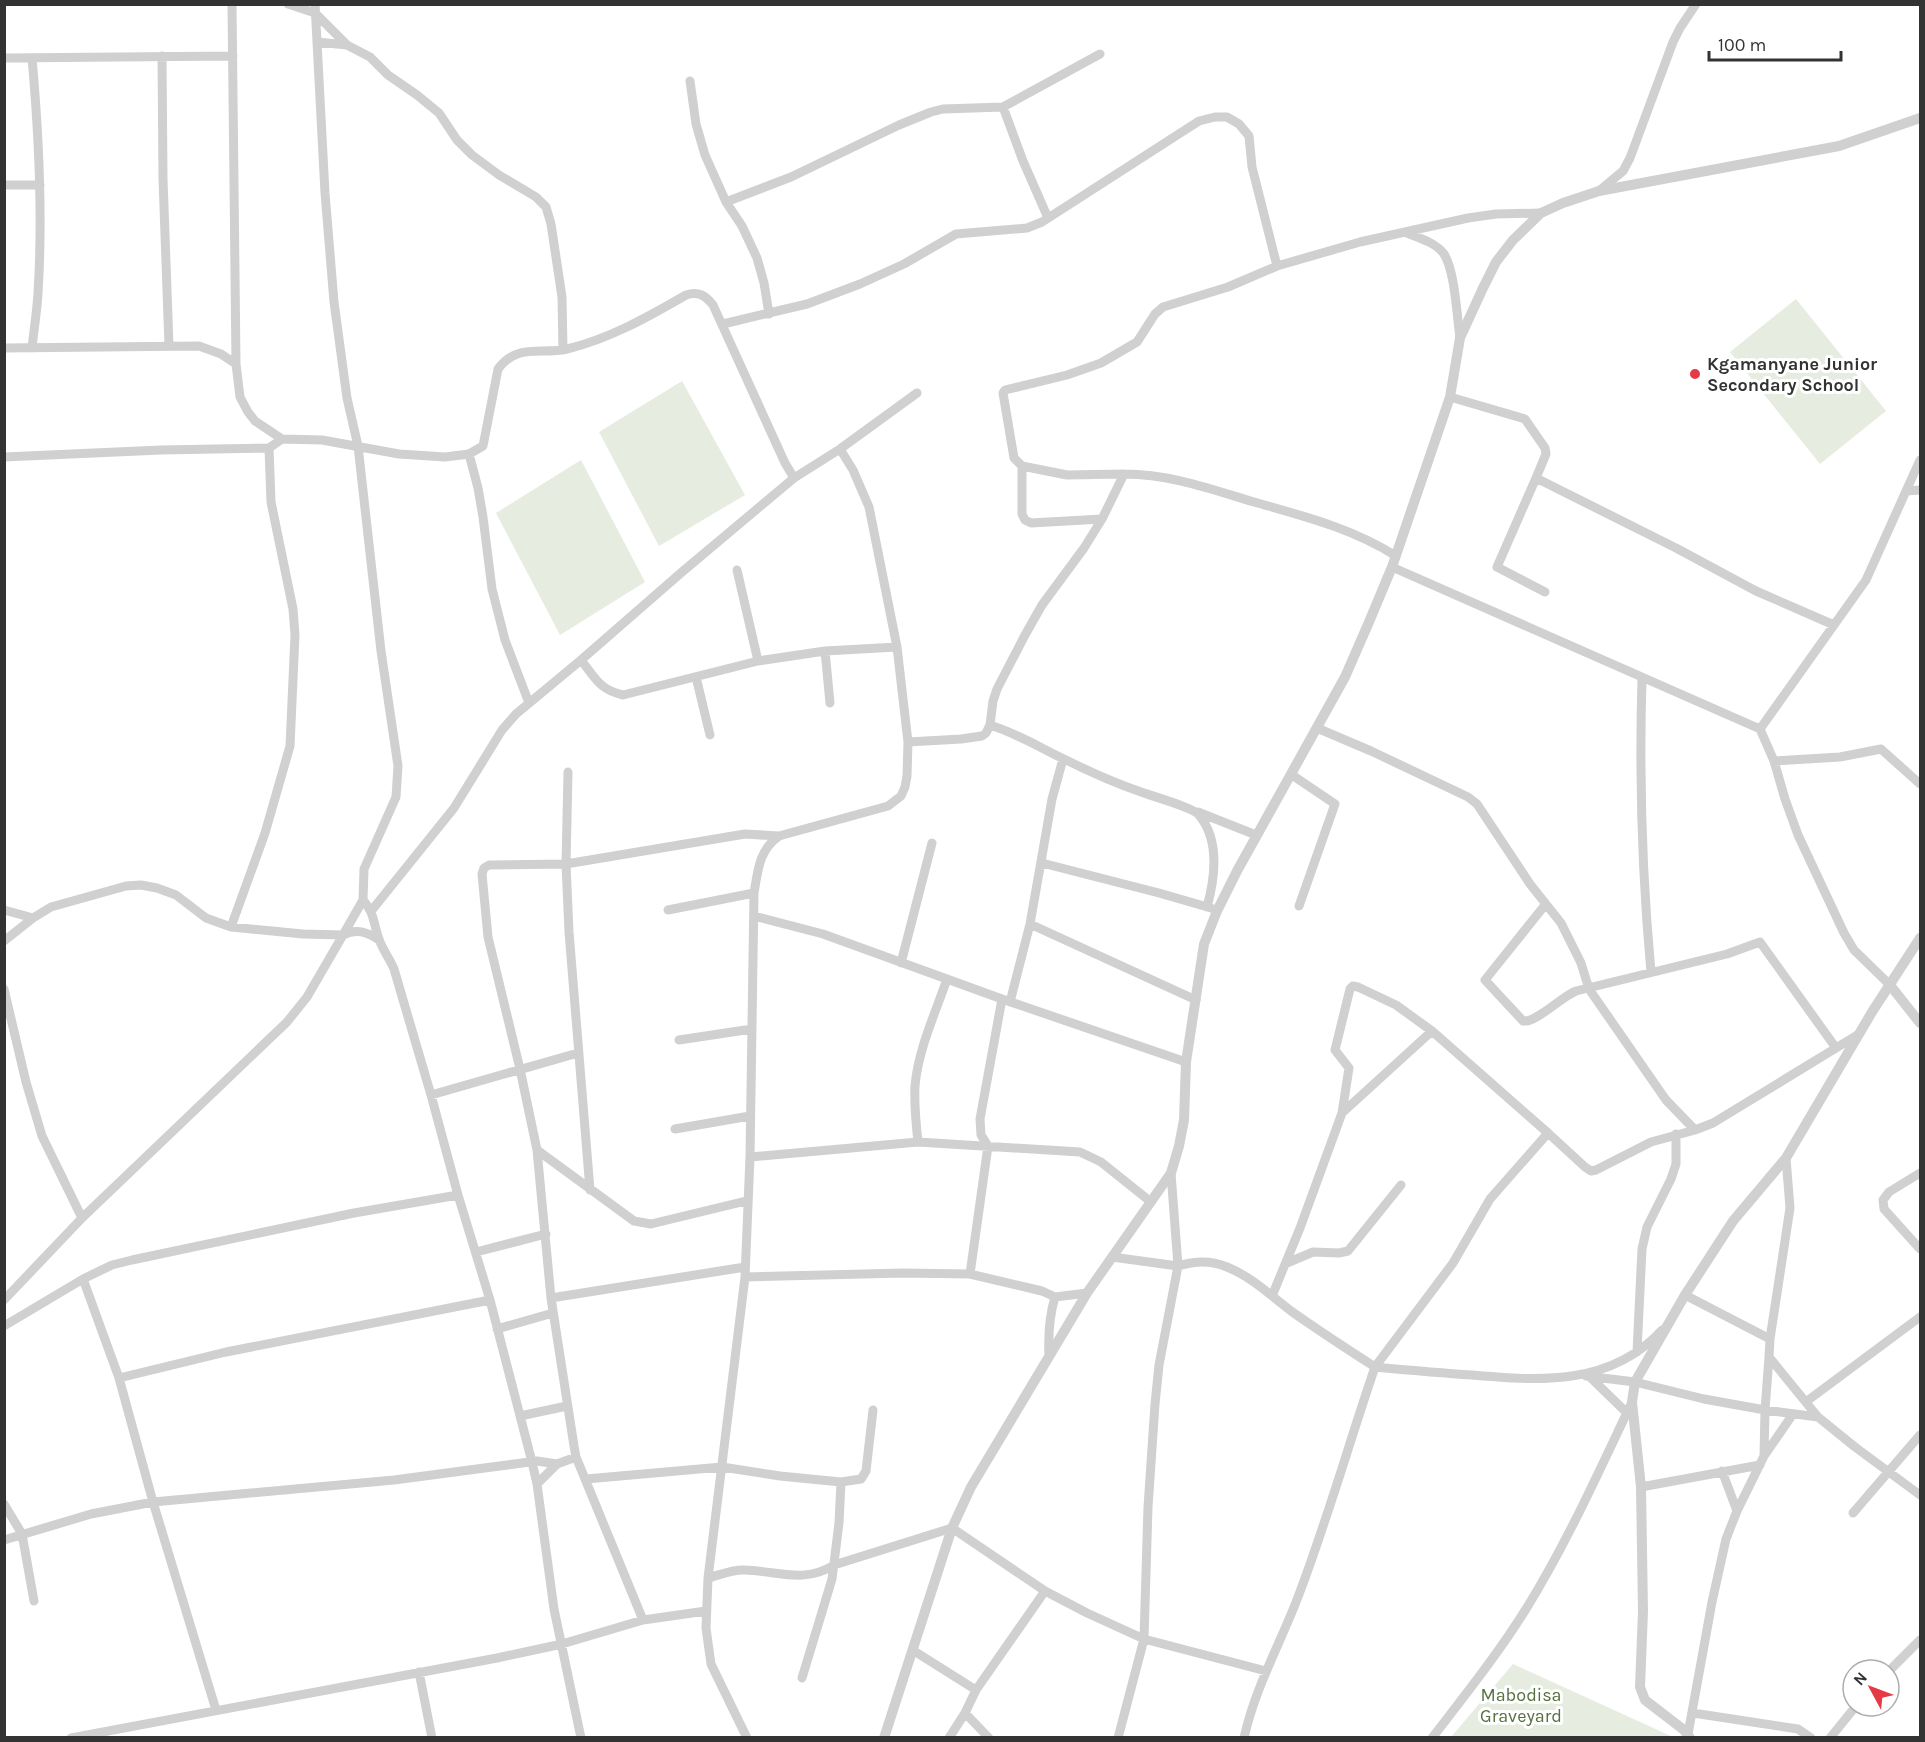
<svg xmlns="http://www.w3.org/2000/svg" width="1925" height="1742" font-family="Karla,sans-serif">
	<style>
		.green { fill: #e6ecdf }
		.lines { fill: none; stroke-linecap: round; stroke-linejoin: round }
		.minor { stroke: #d0d0d0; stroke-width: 9 }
		.tertiary { stroke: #d0d0d0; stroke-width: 10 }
		.poi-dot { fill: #e63946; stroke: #fff; stroke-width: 2 }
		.labels { text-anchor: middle; stroke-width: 6; stroke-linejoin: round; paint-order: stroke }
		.poi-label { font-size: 18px; font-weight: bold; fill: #333; stroke: #fff; text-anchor: start }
		.park-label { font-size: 18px; fill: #56703f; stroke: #fff }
	</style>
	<rect width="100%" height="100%" fill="#fff"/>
	<path class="green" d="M1796,299L1886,411L1820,464L1730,352Z
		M682,381L745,495L659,546L599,432Z
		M581,460L645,582L560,635L496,513Z
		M1513,1664L1673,1737H1451Z"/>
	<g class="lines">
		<path class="minor" d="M232,4L236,364L240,397L248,412L255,421L282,439L322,440L399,454L445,457L469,454L483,446L498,369C517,343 540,355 567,349C609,339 648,317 686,295C698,291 705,295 713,305L785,463L794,478L840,449L853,470L869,507L897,647L908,742L907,776L905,787L901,796L888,806L779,836C759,850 758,870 754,893L750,1157L745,1277L708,1578L706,1628L711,1664L747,1738
			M288,4L315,13L347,45
			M317,42L347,45L370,57L388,75L417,95L439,113L457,140L472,155L499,175L536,197L546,207L551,224L562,297L563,350
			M162,56L163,179L169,346
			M4,58L233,56
			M690,81L696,124L705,155L726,202L742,226L757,258L764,283L769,314
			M4,185H40
			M1599,191L1623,171L1630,158L1673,42L1680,28L1696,4
			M726,202L791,177L899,125L931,112L943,109L1003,107
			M1048,218L1023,161L1003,107L1100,54
			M1407,233C1420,238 1436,243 1444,254C1455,271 1457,317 1460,338
			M723,324L807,304L860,284L904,264L956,234L1027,228L1042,222L1199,121L1215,117H1227L1239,124L1249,136L1252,167L1277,266L1360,242L1468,218L1496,214L1541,213
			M4,348L199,346L221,354L236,364
			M32,348C34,329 37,311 38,293C43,214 39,136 32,58
			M1450,397L1525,419L1545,448L1546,454L1536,478L1676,548L1756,591L1834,625
			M840,449L917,393
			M469,454L478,488L483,517L492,589L505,640L529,703
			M4,457L161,450L269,448
			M1022,466V514L1025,520L1031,523L1102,519
			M1124,474L1067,475L1022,466L1014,458L1003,393L1005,390L1067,375L1101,363L1137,342L1155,314L1163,307L1228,287L1277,266
			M1536,478L1497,567L1545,592
			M1906,491L1920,490
			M1392,567L1760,729L1774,761L1785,799L1798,835L1844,933L1854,950L1890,985
			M737,570L758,661
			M825,651L830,703
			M581,660L682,572L794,478
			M696,677L710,735
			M1642,679C1639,777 1642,874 1651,972
			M990,725C1016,733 1039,747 1064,759C1090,772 1117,784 1144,793C1155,797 1194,808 1199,815C1220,840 1215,878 1207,907
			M1317,728L1371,751L1468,797L1477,804L1530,884L1561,923L1581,963L1589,989L1666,1100L1695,1130
			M1760,729L1866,580L1920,460
			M908,742L961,739L982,736L986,733L990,725L993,701L997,689L1025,635L1042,605L1084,548L1102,519L1124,474C1170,474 1211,489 1254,502C1303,516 1352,528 1396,556
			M1774,761L1840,757L1881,749L1920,784
			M568,772L566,864L569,932L590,1190
			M1292,775L1335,804L1299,906
			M1198,812L1256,835
			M1042,863L1159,893L1211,908
			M363,900C375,914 373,923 379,939C382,949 390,959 394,969L431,1095L458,1195L490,1300L532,1462L537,1484L554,1609L581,1738
			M1545,905L1485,980L1523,1021C1536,1023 1561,997 1576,991L1727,954L1760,942L1836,1048
			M4,910L33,918
			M372,910L454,808L502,730L516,714L581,660C595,678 600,690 623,695L758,661L825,651L897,647
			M668,910L754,893
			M754,916L823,934L1002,999L1186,1062
			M1030,924L1196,1000
			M231,927L265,833L290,746L295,635L293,609L271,502L269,448L282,439
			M4,941L33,918L51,907L126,886L141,885L157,888L176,895L206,918L231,927L303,934L343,935L363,900L364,869L396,797L398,766L381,651L358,446L347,398L334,302L325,193L315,4
			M901,963L932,843
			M4,989L26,1082L42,1136L82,1218
			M1010,1002L1030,924L1052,799L1063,759
			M679,1040L752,1029
			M431,1095L578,1053
			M1342,1113L1349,1068L1335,1050L1350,989L1353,986L1358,987L1396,1005L1432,1031
			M675,1129L750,1116
			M918,1142C916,1124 914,1105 915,1086C918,1050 935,1014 947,979
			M537,1150L634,1221L651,1224L746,1201
			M750,1157L918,1142L1080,1152L1101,1162L1151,1202
			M1171,1173L1178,1266C1195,1261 1210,1260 1227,1267C1252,1277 1270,1295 1291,1311C1318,1330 1347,1349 1375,1367C1349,1443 1327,1521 1298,1597C1280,1644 1255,1688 1244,1738
			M1920,1173L1889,1192L1883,1200L1884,1209L1920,1249
			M476,1252L546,1234
			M1112,1257L1178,1266L1159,1365L1155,1404L1148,1507L1144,1639L1118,1738
			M1287,1263L1313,1252L1339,1253L1348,1251L1401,1185
			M970,1274L988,1146L981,1135L980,1119L1002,999
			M745,1277L903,1273L970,1274L1042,1291L1055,1297L1087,1293
			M83,1279L112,1265L132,1260L354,1213L458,1195
			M1685,1295L1770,1339L1769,1357
			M1272,1296L1300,1228L1342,1113L1432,1031L1548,1133
			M551,1298L745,1267
			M4,1300L82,1218L287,1022L307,997L343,935C357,928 367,932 379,940
			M4,1326L83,1279L119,1378L153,1502L216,1710
			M497,1329L553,1313
			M1770,1339L1790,1208L1786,1158
			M1637,1352L1642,1249L1647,1227L1671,1179L1676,1164V1134
			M1049,1356C1048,1335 1049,1317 1055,1297
			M1375,1367L1453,1263L1490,1199L1548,1133L1585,1167L1591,1171L1596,1170L1651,1142L1695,1130L1713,1123L1859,1034
			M1375,1367C1407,1370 1440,1373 1472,1375C1540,1381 1611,1386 1662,1330
			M1586,1376L1635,1382L1704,1399L1765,1410L1818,1417
			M1590,1377L1627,1413
			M119,1378L226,1352L490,1300
			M1807,1401L1920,1317
			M520,1416L567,1406
			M1764,1456L1793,1414
			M1722,1471L1737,1511
			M586,1479L722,1467L780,1476L841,1482L839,1523L832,1579L802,1678
			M841,1482L861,1479L866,1471L873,1410
			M537,1484L557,1464
			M1641,1487L1760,1465
			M4,1504L22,1534L34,1601
			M1853,1513L1920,1435
			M4,1540L91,1514L153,1502L394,1480L537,1461L557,1464L576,1457
			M708,1578C720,1575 732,1569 745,1570C778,1571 804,1584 834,1565L952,1528L1045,1591L1087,1613L1144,1639L1266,1671
			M643,1620L576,1457L574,1446L551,1298L537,1150L520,1069L488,937L482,874L484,868L489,865L566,864L745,834L779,836
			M914,1651L976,1690
			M1889,1671L1920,1640
			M419,1672L432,1738
			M965,1713L976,1690L1045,1591
			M1693,1713L1798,1729L1811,1738
			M1688,1734L1712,1602L1726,1539L1737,1511L1764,1456L1765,1410L1769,1357L1818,1417L1855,1447L1920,1495
			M71,1738L497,1658L562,1644L643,1620L706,1611
			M949,1738L965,1713L989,1738
			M1432,1738C1465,1695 1498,1654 1526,1609C1567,1543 1599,1471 1632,1402
			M1830,1738L1856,1706"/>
		<path class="tertiary" d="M1890,985L1920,1023
			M884,1738L952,1528L971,1487L1087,1293L1171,1173L1179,1146L1184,1120L1186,1062L1204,944L1217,911L1237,871L1345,677L1369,622L1392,567L1450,397L1460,338L1483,288L1496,262L1513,240L1541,213L1563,203L1599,191L1839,146L1920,118
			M1690,1738L1684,1730L1645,1700L1640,1687L1643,1611L1641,1487L1632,1402L1635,1382L1685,1295L1733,1221L1786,1158L1872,1012L1920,938"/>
	</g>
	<circle class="poi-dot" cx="1695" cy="374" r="6"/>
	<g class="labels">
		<g class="poi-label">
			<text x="1707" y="370">Kgamanyane Junior<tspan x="1707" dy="21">Secondary School</tspan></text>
		</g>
		<g class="park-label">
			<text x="1521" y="1701">Mabodisa<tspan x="1521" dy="21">Graveyard</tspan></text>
		</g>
	</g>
	<rect width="1925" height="1742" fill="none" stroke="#333333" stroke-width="12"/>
	<g transform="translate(1871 1688) rotate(311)"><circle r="28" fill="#ffffff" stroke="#adadad" stroke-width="1.5"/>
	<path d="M0-4.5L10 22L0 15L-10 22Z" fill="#e63946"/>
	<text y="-9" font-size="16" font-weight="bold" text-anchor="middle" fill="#333333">N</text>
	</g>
	<path d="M1709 51v9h132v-9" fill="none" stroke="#333333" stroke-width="3"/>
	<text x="1718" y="51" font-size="18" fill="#333333" stroke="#ffffff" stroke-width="4.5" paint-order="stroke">100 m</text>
</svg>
